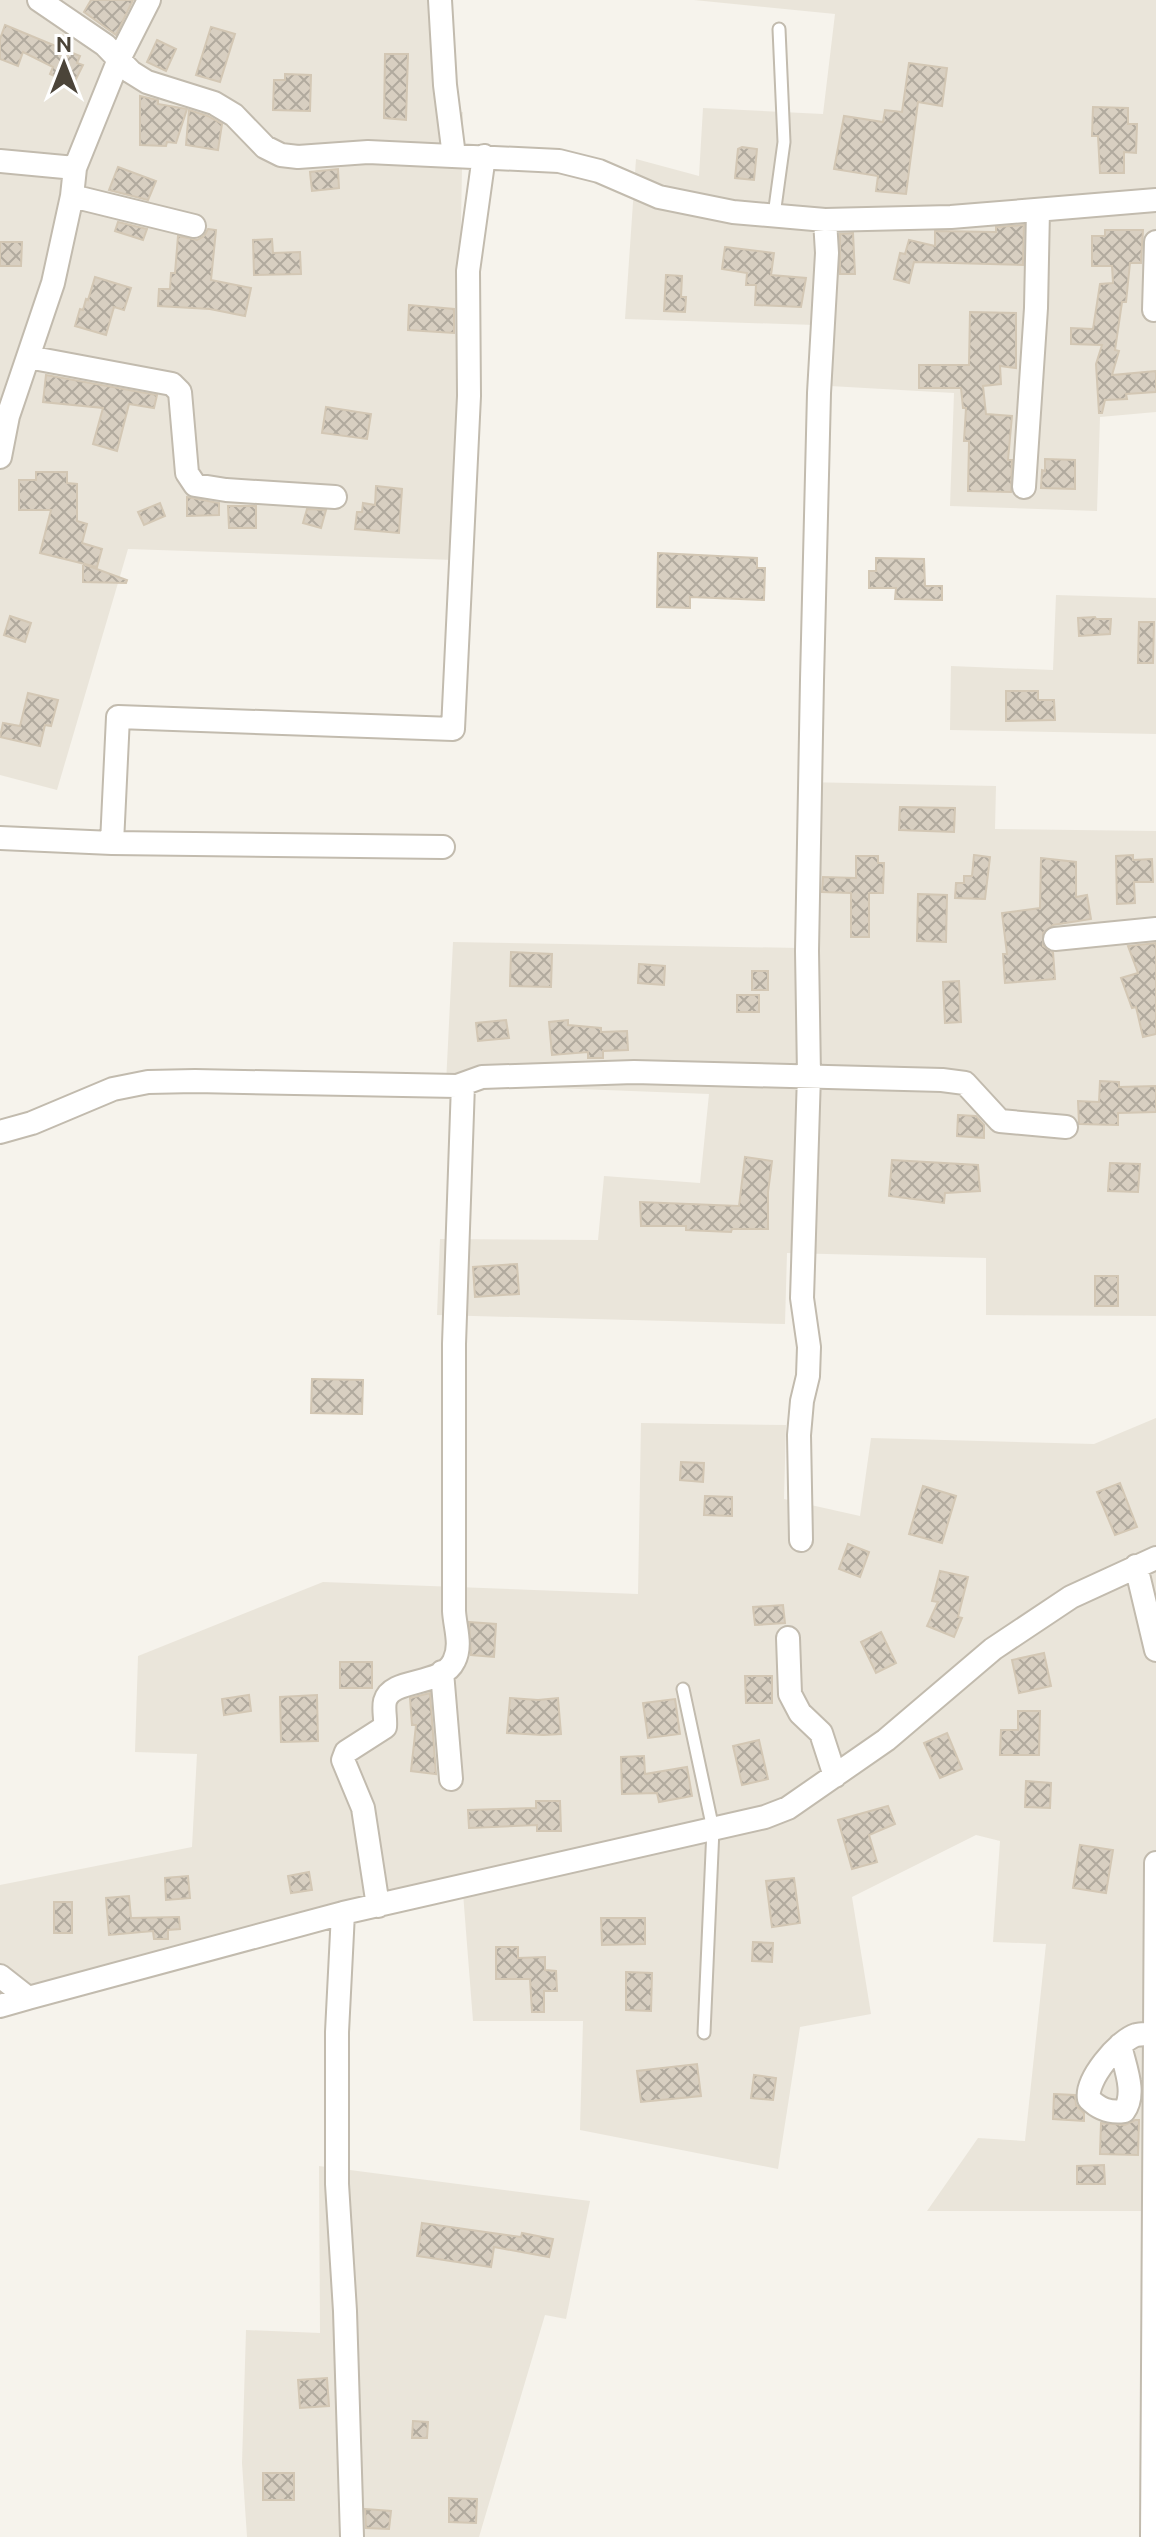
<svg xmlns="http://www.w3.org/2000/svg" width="1156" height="2537" font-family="Ubuntu,sans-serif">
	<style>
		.residential { fill: #eae5da }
		.building { fill: url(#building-cross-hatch); stroke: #d3c7b4; stroke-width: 2 }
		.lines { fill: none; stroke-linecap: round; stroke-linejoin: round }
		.service-casing { stroke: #c2bbae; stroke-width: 15 }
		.minor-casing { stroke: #c2bbae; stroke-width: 26 }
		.service { stroke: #fff; stroke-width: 11 }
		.minor { stroke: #fff; stroke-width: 22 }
	</style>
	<defs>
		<pattern id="building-cross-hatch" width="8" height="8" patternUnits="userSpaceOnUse" patternTransform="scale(2)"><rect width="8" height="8" fill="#d8cfc1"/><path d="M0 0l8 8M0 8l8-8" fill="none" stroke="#b1aa9e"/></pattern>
	</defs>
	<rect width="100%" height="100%" fill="#f6f3ec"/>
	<path class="residential" d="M0,0H451L445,113L463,112L455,560L128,549L57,790L0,775Z
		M694,0H1156V412L1100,417L1097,511L950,506L954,393L812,385L815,325L625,319L636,159L699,176L703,108L823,114L835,14Z
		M1056,595L1156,598V734L950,730L951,666L1053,670Z
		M803,782L996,786L995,829L1156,831V1316L986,1315V1258L787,1253L785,1324L437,1315L440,1239L598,1240L604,1176L700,1183L709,1094L446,1084L453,942L799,948Z
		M1156,1418V2211H927L978,2138L1025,2141L1046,1944L993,1942L1000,1841L976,1835L852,1897L871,2014L800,2027L778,2169L580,2130L583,2021H473L463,1893L0,2002V1885L192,1847L197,1754L135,1752L138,1656L323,1582L638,1594L641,1423L786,1425L784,1499L860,1516L871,1438L1094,1444Z
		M319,2166L590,2201L566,2319L545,2315L479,2537H247L242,2463L246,2330L320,2333Z"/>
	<path class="building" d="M91,0H133L116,35L84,12Z
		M5,25L80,56L77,63L83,65L73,85L50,74L53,67L23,52L18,66L0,59V39Z
		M211,27L235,34L220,82L196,75Z
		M157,40L176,49L166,71L147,62Z
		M385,54H408L406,120L384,118Z
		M909,63L947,68L942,106L918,102L906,194L876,191L878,176L834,169L844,116L883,122L885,110L902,112Z
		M285,74L311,75L310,111L273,110L274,80H285Z
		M140,96L158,100V104L187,109L176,143L167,142L166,146L140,145Z
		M1093,107L1128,108V124H1137L1136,153L1124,152V173H1100L1098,136H1092Z
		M189,110L208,116L222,124L218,150L186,145Z
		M742,147L757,149L754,180L735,178L738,149Z
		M118,167L156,181L148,200L109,190Z
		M338,169L339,188L312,191L310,172Z
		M118,222L147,229L143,240L115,231Z
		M1024,225L1023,265L914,262L909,283L894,279L900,253L905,254L909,240L935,246V231L996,232V227Z
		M208,229L216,230L211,280L251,288L245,316L210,309L158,306L159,289H170L171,273H175L178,236L197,240L204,236Z
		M1105,230H1143L1141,263H1130L1126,302H1122L1115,350L1119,351L1112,375L1156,371V392L1126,394L1127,399L1105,400L1102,413H1099L1096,364L1102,345L1071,344V328L1093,329L1100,284L1113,283L1112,266H1092V236H1105Z
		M853,233L855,274H840V234Z
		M272,239L273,253L300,252L301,274L254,275L253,240Z
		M0,242H22L21,266H0Z
		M725,247L774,253L771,275L806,278L801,307L755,305L756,285H746L747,273L722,269Z
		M666,275L682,276L681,297H686L685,312L664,311Z
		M95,277L131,288L124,310L114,307L106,335L75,326L80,309L83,310L86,299L88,300Z
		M409,305L454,309V333L408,330Z
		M970,312L1016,313V368L1000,366L1001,384L983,386L986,414L1012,416L1008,460H1012L1011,492L968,491L969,441H964L966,408H963L961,388H919V365H969Z
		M46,375L157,395L154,408L129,404L117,451L93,444L103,408L43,402Z
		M326,407L371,414L367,439L322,433Z
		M1045,459L1075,460V489L1041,488L1042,470L1045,471Z
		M36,472H67V483L77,484V521L87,524L82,543L102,549L97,567L40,553L51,510H19V480H36Z
		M376,486L402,489L399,533L355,529L357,512H362L363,503L375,505Z
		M187,497L219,503V515L187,516Z
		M160,503L165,516L144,525L138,512Z
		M228,506H256V528H229Z
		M307,509L326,510L321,528L303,523Z
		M658,553L757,558V568H765L764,600L690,597V608L657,607Z
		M876,558L924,559L925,586H942V600L895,599L896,588H869V571H876Z
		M83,564L127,580L126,583L83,582Z
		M10,616L31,623L25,642L4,635Z
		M1095,617L1096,619H1111L1110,634L1079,636L1078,618Z
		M1139,622H1154L1153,663H1138Z
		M1006,691H1038V700H1054L1055,720L1006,721Z
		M28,693L58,700L51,726L45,725L40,746L0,737L3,723L20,726Z
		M900,807L955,808L954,832L899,830Z
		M974,855L990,857L985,899L955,898L956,883H964V876H972Z
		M1133,855V860L1152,859L1153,882H1134L1135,903L1117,904L1116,856Z
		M856,856H878V863H884L883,893H869V937H851V893L822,892L823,877L856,878Z
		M1041,858L1076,862V897L1087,895L1091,919L1053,925L1043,933V946L1053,952L1055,979L1005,983L1003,954H1007L1002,913L1040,908Z
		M918,894L947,895L946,942L917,941Z
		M1156,943V1034L1143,1037L1136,1007L1132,1008L1121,978L1138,973L1128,946Z
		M511,952L552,954L551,987L510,986Z
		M639,964L665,966L664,985L638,983Z
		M752,971H768V990H752Z
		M959,981L961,1022L945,1023L943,982Z
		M737,995H759V1012H737Z
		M506,1020L509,1038L478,1041L476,1023Z
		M568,1020V1025L601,1028V1032L627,1031L628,1050L603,1051V1058H588V1052L552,1055L549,1022Z
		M1100,1081L1119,1082V1087L1156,1086V1112L1118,1113V1125L1079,1124L1078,1101L1099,1102Z
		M958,1115L976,1116L984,1125V1138L957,1136Z
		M745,1157L772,1161L768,1192V1229H732L731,1232L686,1230V1226H641L640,1202L739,1206Z
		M892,1160L978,1165L980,1191L945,1193L944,1203L889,1196Z
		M1110,1163L1140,1164L1138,1192L1108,1191Z
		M517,1264L519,1294L475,1297L473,1267Z
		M1095,1276H1118V1306H1095Z
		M312,1379L363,1380L362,1414L311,1413Z
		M681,1462L704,1463L703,1482L680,1480Z
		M1120,1483L1137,1527L1115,1535L1097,1492Z
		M923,1486L956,1496L942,1543L909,1534Z
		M705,1496L732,1497V1516L704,1515Z
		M848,1544L869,1552L860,1577L839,1569Z
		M940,1571L968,1577L958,1617L962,1618L954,1637L927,1626L938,1602L932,1601Z
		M783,1605L785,1623L755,1625L753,1607Z
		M469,1622L496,1624L494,1657L471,1655Z
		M881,1632L896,1663L876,1673L861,1642Z
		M1044,1653L1051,1686L1019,1693L1012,1660Z
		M340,1662H372V1688H340Z
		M745,1676H772V1703H746Z
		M430,1693L436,1774L411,1771L416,1725H412L410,1698Z
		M249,1695L251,1711L224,1715L222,1699Z
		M317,1695L318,1741L281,1742L280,1697Z
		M510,1698L538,1700L558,1698L561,1734L543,1735L507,1733Z
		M675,1699L680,1734L648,1738L643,1703Z
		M1018,1711H1040L1039,1755H1000L1001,1730H1018Z
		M947,1733L962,1769L940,1778L924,1743Z
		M759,1740L768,1779L742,1785L733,1746Z
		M644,1756L645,1774L687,1767L692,1796L659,1802L657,1793L622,1794L621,1757Z
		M1026,1781L1051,1783L1050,1808L1025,1807Z
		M536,1801H560L561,1831H537V1825L469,1828L468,1810L536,1808Z
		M888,1806L895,1824L869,1835L877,1862L852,1869L838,1820Z
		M1080,1845L1113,1850L1106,1893L1073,1888Z
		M309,1872L312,1890L291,1893L288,1876Z
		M188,1876L190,1898L166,1900L165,1878Z
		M794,1878L800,1923L772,1927L766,1881Z
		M129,1896L131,1918L179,1917L180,1929L168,1930V1939H154L153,1931L109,1935L106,1898Z
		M54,1902H72V1933H54Z
		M601,1918H645V1944L602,1945Z
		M753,1942L773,1943L772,1962L752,1961Z
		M496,1947H518V1958L545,1957V1970L556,1971L557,1991H544V2012H532L530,1979H496Z
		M626,1972L652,1973L651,2011L626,2010Z
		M697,2064L701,2096L641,2102L637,2071Z
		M754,2075L776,2078L773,2100L751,2098Z
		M1054,2094L1075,2095L1076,2105L1084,2113V2121L1053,2119Z
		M1135,2120H1139L1138,2155L1100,2154L1101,2123L1125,2125Z
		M1104,2165L1105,2184H1077V2166Z
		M422,2223L521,2237L522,2233L553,2239L549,2257L494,2247L491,2267L417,2256Z
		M327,2378L329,2406L300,2408L298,2380Z
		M413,2421L428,2422L427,2438H412Z
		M263,2473H294V2500H263Z
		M449,2498L477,2499L476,2523L449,2522Z
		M365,2509L391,2511L389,2529L366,2528Z"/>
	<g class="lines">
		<defs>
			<path id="service" d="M774,215L784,142L779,29
				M683,1689L713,1829L704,2033"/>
			<path id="minor" d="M39,0L105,45L131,72L147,82L214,103L234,115L265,147L281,155L298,157L368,152L559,161L599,171L659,197L733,212L825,220L951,217L1156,200
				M440,0L445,85L454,156
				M0,161L75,168
				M72,196L194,226
				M1154,310L1156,242
				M28,357L172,384L180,392L187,473L195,485L226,490L335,497
				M0,457L8,416L53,283L72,196L75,168L119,59L149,0
				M1024,487L1036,308L1038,210
				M0,838L112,843L118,717L453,729L469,396L468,271L484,156
				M112,843L443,847
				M1055,939L1156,929
				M0,1132L32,1123L113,1089L148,1082L195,1081L457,1086L482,1077L634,1072L942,1080L965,1083L1000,1121L1066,1127
				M801,1540L799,1435L802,1401L808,1376L809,1347L802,1298L809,1075L807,951L812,680L819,393L827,253L825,220
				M1136,1566L1156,1650
				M788,1638L790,1694L800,1713L821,1733L835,1776
				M442,1672L451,1779
				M378,1906L363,1808L343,1760L346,1752L385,1727C386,1719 383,1709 385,1701C391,1677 442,1687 454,1661C462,1645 455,1628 454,1611V1344L463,1084
				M343,1913L337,2032V2184L345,2311L352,2537
				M0,1976L28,1998L343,1913L765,1817L788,1808L886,1740L993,1649L1071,1597L1156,1558
				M0,2006L28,1998
				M1120,2045C1124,2065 1137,2093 1124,2111C1109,2113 1099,2109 1089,2099C1085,2080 1118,2041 1136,2035C1142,2034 1149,2034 1155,2033
				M1152,2537L1156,1863"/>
		</defs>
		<use href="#service" class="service-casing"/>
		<use href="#minor" class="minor-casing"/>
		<use href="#service" class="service"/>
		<use href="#minor" class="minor"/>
	</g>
	<g transform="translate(64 64)" stroke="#ffffff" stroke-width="6" paint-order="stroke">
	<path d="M0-6L14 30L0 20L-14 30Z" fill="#4b4439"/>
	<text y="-12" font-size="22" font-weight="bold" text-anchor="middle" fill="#4b4439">N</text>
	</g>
</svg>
